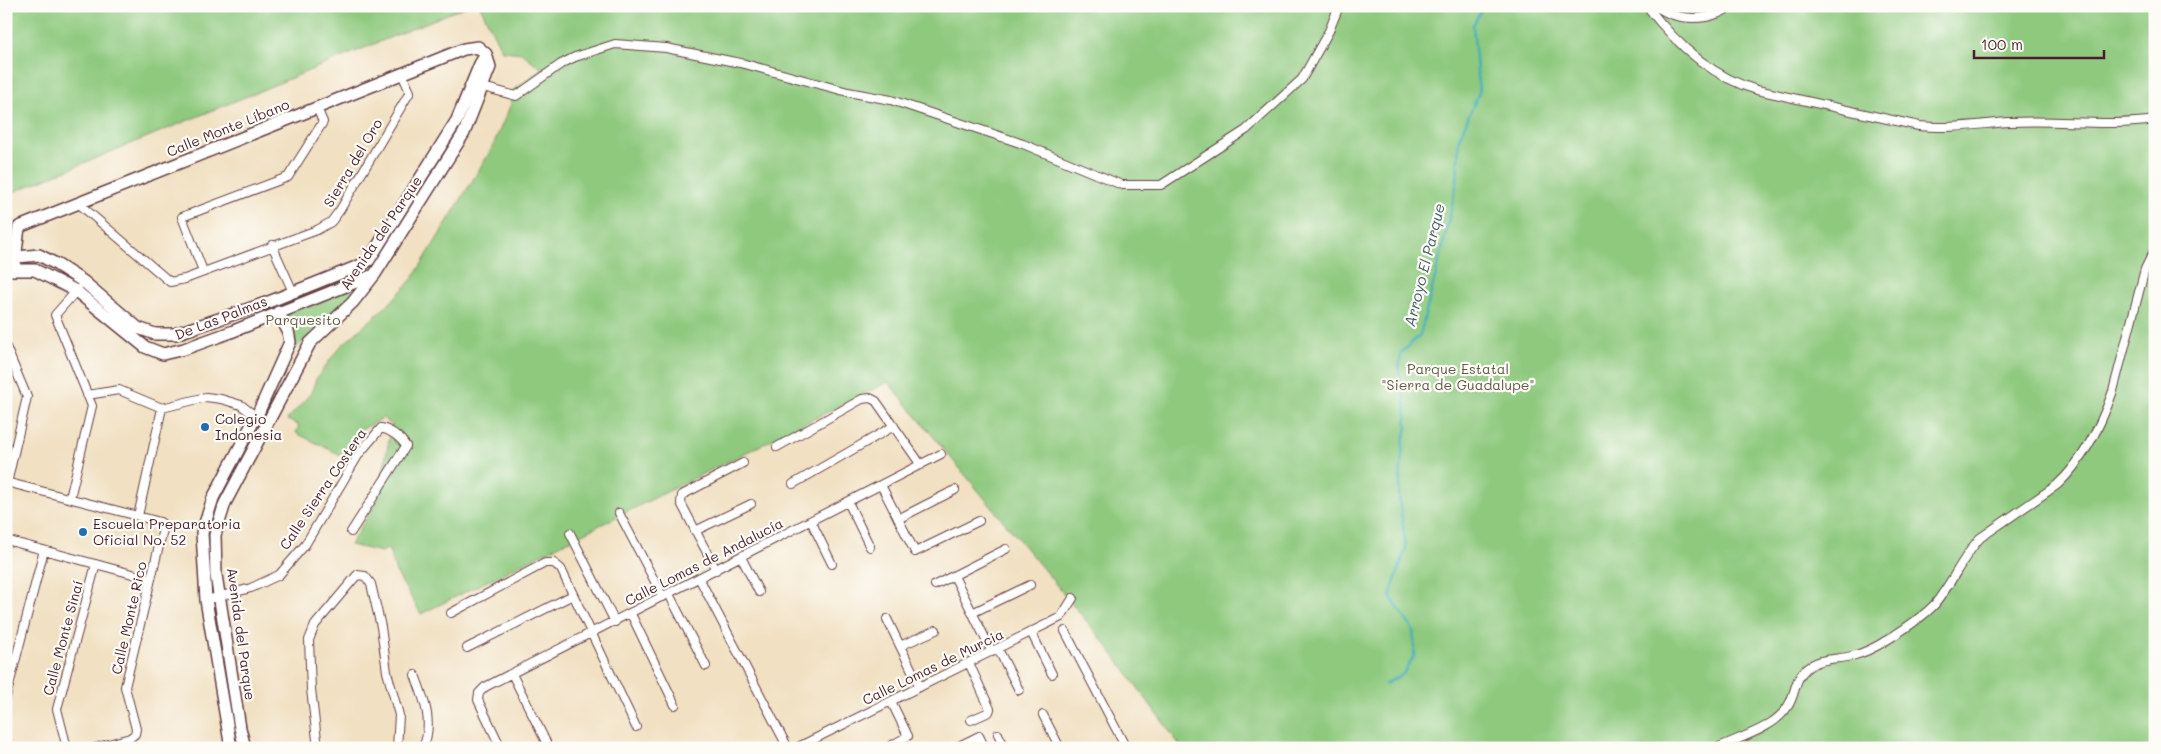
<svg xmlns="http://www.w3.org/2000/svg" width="2161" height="754" font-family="Mali,sans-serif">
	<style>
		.green { fill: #8ec97e; stroke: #6c7454 }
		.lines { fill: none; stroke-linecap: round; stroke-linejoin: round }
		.stream { stroke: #3cadb7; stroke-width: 2.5 }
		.street-casing { stroke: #633c42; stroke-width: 10 }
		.secondary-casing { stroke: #633c42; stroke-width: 14 }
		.street { stroke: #fff; stroke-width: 8 }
		.secondary { stroke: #fff; stroke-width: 11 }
		.poi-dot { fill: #1f6fb2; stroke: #fdfcf7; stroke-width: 2 }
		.labels { text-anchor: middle; stroke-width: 4.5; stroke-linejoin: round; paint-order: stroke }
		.street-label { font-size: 14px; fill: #4a1f2b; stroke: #fdfcf7 }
		.park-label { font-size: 14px; fill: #625a48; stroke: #fdfcf7 }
		.poi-label { font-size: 14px; fill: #4a1f2b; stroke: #fdfcf7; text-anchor: start }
		.water-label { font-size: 15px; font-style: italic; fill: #445f6a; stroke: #fdfcf7 }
	</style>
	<rect width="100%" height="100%" fill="#fdfcf7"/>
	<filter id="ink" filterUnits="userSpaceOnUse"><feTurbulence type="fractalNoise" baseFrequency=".02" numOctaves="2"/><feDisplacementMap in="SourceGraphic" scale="10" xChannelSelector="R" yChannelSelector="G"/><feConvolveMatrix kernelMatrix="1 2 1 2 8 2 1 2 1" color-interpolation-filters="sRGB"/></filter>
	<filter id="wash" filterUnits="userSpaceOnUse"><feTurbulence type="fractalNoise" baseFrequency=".0096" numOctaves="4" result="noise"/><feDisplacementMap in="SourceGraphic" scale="20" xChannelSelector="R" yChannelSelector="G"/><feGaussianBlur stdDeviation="1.12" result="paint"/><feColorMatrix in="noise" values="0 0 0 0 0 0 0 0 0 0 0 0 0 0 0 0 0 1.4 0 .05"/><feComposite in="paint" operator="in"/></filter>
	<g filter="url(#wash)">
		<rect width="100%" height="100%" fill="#f1e0c1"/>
		<path class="green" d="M6,6H467L6,195Z
			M480,6H2155V748H1182L1108,647L888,382L421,614L396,572L388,548L382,552L350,545L377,501L392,425L383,418L361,430L343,456L296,433L299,425L287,420L311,393L316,379L339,348L391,302L413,278L491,150L511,104V92L542,69L522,53L502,51Z
			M363,283L296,348L292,329L281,312Z"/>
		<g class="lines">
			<path class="stream" d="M1385,684L1403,674L1414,656L1415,649L1413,630L1390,596L1406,548L1399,495L1403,441L1407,428L1404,393L1399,371L1401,353L1420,335L1442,250L1457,182L1459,138L1479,93L1473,25L1484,6"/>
		</g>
	</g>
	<g filter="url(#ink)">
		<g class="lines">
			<defs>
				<path id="street" d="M1647,6C1675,43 1712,77 1757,90L1919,126C1950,129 1979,124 2010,122C2058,119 2107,127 2155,120
					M1656,6C1677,22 1710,22 1731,6
					M483,87L516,96L561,64L575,57L615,44L666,48L745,64L848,92L891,100L1023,144L1122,185H1161L1246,130L1302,79L1329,31L1339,6
					M78,203L170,282L185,279L317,230L331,222L340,210L410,92L402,74
					M272,245L293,292
					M203,271L182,217L288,177L323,122L317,108
					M6,347L27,397L7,483
					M87,395L119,390L162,408L206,397L221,399L241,405L259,419
					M777,447L862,399L870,398L876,401L921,465
					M6,482L138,516L160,522L164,525L125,687L136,729L135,734L130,738L95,748
					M793,484L894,426
					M881,485L915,552L979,521
					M70,498L92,406L55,315L78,289
					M848,502L870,547
					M619,513L663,597
					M138,516L162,408
					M898,519L955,490
					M811,521L832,564
					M695,531L751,504
					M570,533L615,622
					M6,540L151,579
					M741,557L759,592
					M716,570L681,503L682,495L743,463
					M954,576L992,652
					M699,578L788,748
					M935,585L1006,549
					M669,594L706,666
					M206,600L251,588L279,575L305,545L359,454L381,428C391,430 401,438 406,446L351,532
					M451,613L545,563H554L561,569L636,727
					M972,613L1030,585
					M631,614L675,705
					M887,619L920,687
					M1065,631L1126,748
					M1031,632L1052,674
					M900,646L936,630
					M467,648L573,595
					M998,649L1019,690
					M969,663L990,709L989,712L971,720
					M512,674L546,742
					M415,675C424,699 434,722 423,748
					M6,697L44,550
					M1043,715L1060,748
					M998,734L1005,748
					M67,748L57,709L96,564
					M318,748L311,689L309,640L315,625L357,575L365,576L371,584L381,627L387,672L399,715L397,748
					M501,748L478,700L479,693L485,687L941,454
					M796,748L1061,617L1073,598
					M887,748L908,736L891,701
					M955,748L979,736L985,748
					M1717,748C1740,737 1775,728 1788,706C1796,694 1794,679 1806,669C1820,657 1836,660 1852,656C1864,653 1876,647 1887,640C1903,630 1922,618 1935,604C1952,583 1962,558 1980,538L2057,485C2083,461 2101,425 2113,391L2145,269L2155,249"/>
				<path id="secondary" d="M6,258L39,255L56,264L84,282L138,328L155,334H175L266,303L361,265L369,260L457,120L480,64L486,54
					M14,269L19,227L464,49L478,47L486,54L490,67L464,133L375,274L353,302L310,343L225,503L215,535L216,575L240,728L245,748
					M8,270H35L76,291L145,347L163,354L184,349L231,332L371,276
					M231,748L206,600L202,533L213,498L259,411L290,342L288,331L278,312"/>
			</defs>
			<use href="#street" class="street-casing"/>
			<use href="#secondary" class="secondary-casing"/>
			<use href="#street" class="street"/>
			<use href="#secondary" class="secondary"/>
		</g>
	</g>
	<g class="poi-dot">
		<circle cx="205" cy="427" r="5"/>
		<circle cx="83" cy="532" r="5"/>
	</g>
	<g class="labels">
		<g class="street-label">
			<text transform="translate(228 128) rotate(-22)" y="5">Calle Monte Líbano</text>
			<text transform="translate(353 163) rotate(-59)" y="5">Sierra del Oro</text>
			<text transform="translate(381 233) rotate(-56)" y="5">Avenida del Parque</text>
			<text transform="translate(221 318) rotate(-21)" y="5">De Las Palmas</text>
			<text transform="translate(323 489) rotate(-56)" y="5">Calle Sierra Costera</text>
			<text transform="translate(704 562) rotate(-27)" y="5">Calle Lomas de Andalucía</text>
			<text transform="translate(129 618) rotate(-77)" y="5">Calle Monte Rico</text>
			<text transform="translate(241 634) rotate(82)" y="5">Avenida del Parque</text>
			<text transform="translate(63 638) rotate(-75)" y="5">Calle Monte Sinaí</text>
			<text transform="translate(933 667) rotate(-26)" y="5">Calle Lomas de Murcia</text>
		</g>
		<g class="park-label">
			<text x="303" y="325">Parquesito</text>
			<text x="1458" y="374">Parque Estatal<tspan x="1458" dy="16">"Sierra de Guadalupe"</tspan></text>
		</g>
		<g class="poi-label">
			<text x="215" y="424">Colegio<tspan x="215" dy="16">Indonesia</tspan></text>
			<text x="93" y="529">Escuela Preparatoria<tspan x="93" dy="16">Oficial No. 52</tspan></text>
		</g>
		<g class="water-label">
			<text transform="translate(1425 265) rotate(-76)" y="5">Arroyo El Parque</text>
		</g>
	</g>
	<rect width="2161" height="754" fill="none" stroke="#fdfcf7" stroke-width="25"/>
	<path d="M1974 50v8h130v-8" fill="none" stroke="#4a1f2b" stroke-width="2.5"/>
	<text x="1981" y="50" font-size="15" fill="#4a1f2b" stroke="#fdfcf7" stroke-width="4" paint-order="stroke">100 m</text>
</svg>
